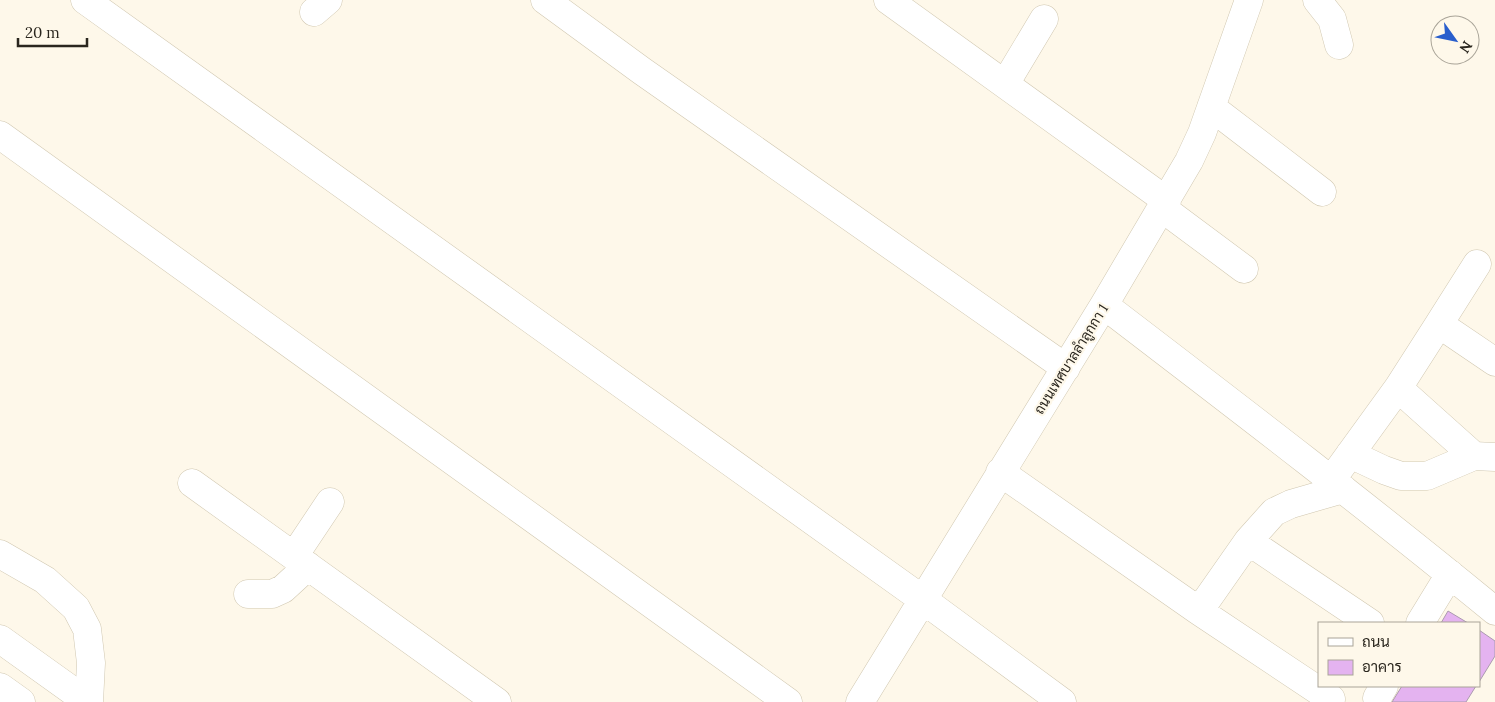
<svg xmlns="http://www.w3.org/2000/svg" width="1495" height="702" font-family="Lora,Sarabun,serif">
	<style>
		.building { fill: #e4b3f0; stroke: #ab9baf }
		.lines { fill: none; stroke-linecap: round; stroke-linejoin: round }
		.minor-casing { stroke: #d0c7b0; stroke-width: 29 }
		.major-casing { stroke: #d0c7b0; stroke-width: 29 }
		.minor { stroke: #fff; stroke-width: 28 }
		.major { stroke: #fff; stroke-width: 28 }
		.labels { text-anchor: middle; stroke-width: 4.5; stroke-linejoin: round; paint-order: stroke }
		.street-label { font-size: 14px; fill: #2a261e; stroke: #fef8ea }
	</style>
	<rect width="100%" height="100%" fill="#fef8ea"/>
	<path class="building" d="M1448,611L1468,623H1441Z
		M1479,630L1495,641V656L1479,682Z
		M1402,686H1476L1466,702H1392Z"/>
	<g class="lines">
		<defs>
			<path id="minor" d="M85,0L922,599L1062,702
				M545,0L642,71L1066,368
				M888,0L1167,201
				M1317,0L1332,19L1339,45
				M314,12L328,0
				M1005,84L1044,19
				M1211,107L1322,192
				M0,135L788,702
				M1162,208L1244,269
				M1104,305C1236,406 1367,506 1495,611
				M1439,324L1477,264
				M1398,388L1474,456
				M1350,454L1384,470L1401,476H1427L1474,456L1495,457
				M1000,472L1199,611L1331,699
				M1332,479L1398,388L1439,324L1495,362
				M192,483L497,702
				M1248,541L1370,623
				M0,554L45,580L76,608L87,629L91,663L89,702
				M294,556L330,502
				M248,594H272L283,589L308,566
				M1199,611L1248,541L1274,512L1291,504L1343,489
				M1420,623L1450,574
				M1377,698L1384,686
				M860,702L1104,305L1189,161L1202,133L1249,0"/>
			<path id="major" d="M0,639L88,702
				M0,687L21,702"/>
		</defs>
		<use href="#minor" class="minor-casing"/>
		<use href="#major" class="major-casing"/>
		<use href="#minor" class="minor"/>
		<use href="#major" class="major"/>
	</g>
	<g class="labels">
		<g class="street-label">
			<text transform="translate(1071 359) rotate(-58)" y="5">ถนนเทศบาลลำลูกกา 1</text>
		</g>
	</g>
	<rect x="1318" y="622" width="162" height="65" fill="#fef8ea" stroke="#a9a498"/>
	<rect x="1328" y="638" width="25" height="8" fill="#ffffff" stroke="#a9a498"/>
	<text x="1362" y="647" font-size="15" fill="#2a261e">ถนน</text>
	<rect x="1328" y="660" width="25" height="15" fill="#e4b3f0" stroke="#a9a498"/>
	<text x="1362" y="672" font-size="15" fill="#2a261e">อาคาร</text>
	<g transform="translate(1455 40) rotate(123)"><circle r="24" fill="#fef8ea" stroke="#a9a498"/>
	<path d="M0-4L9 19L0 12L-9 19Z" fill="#295ecc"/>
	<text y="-8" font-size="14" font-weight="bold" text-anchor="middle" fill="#2a261e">N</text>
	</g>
	<path d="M18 38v8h69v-8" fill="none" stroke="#2a261e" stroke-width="2.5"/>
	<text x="25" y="38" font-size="15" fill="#2a261e" stroke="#fef8ea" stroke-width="4" paint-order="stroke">20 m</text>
</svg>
